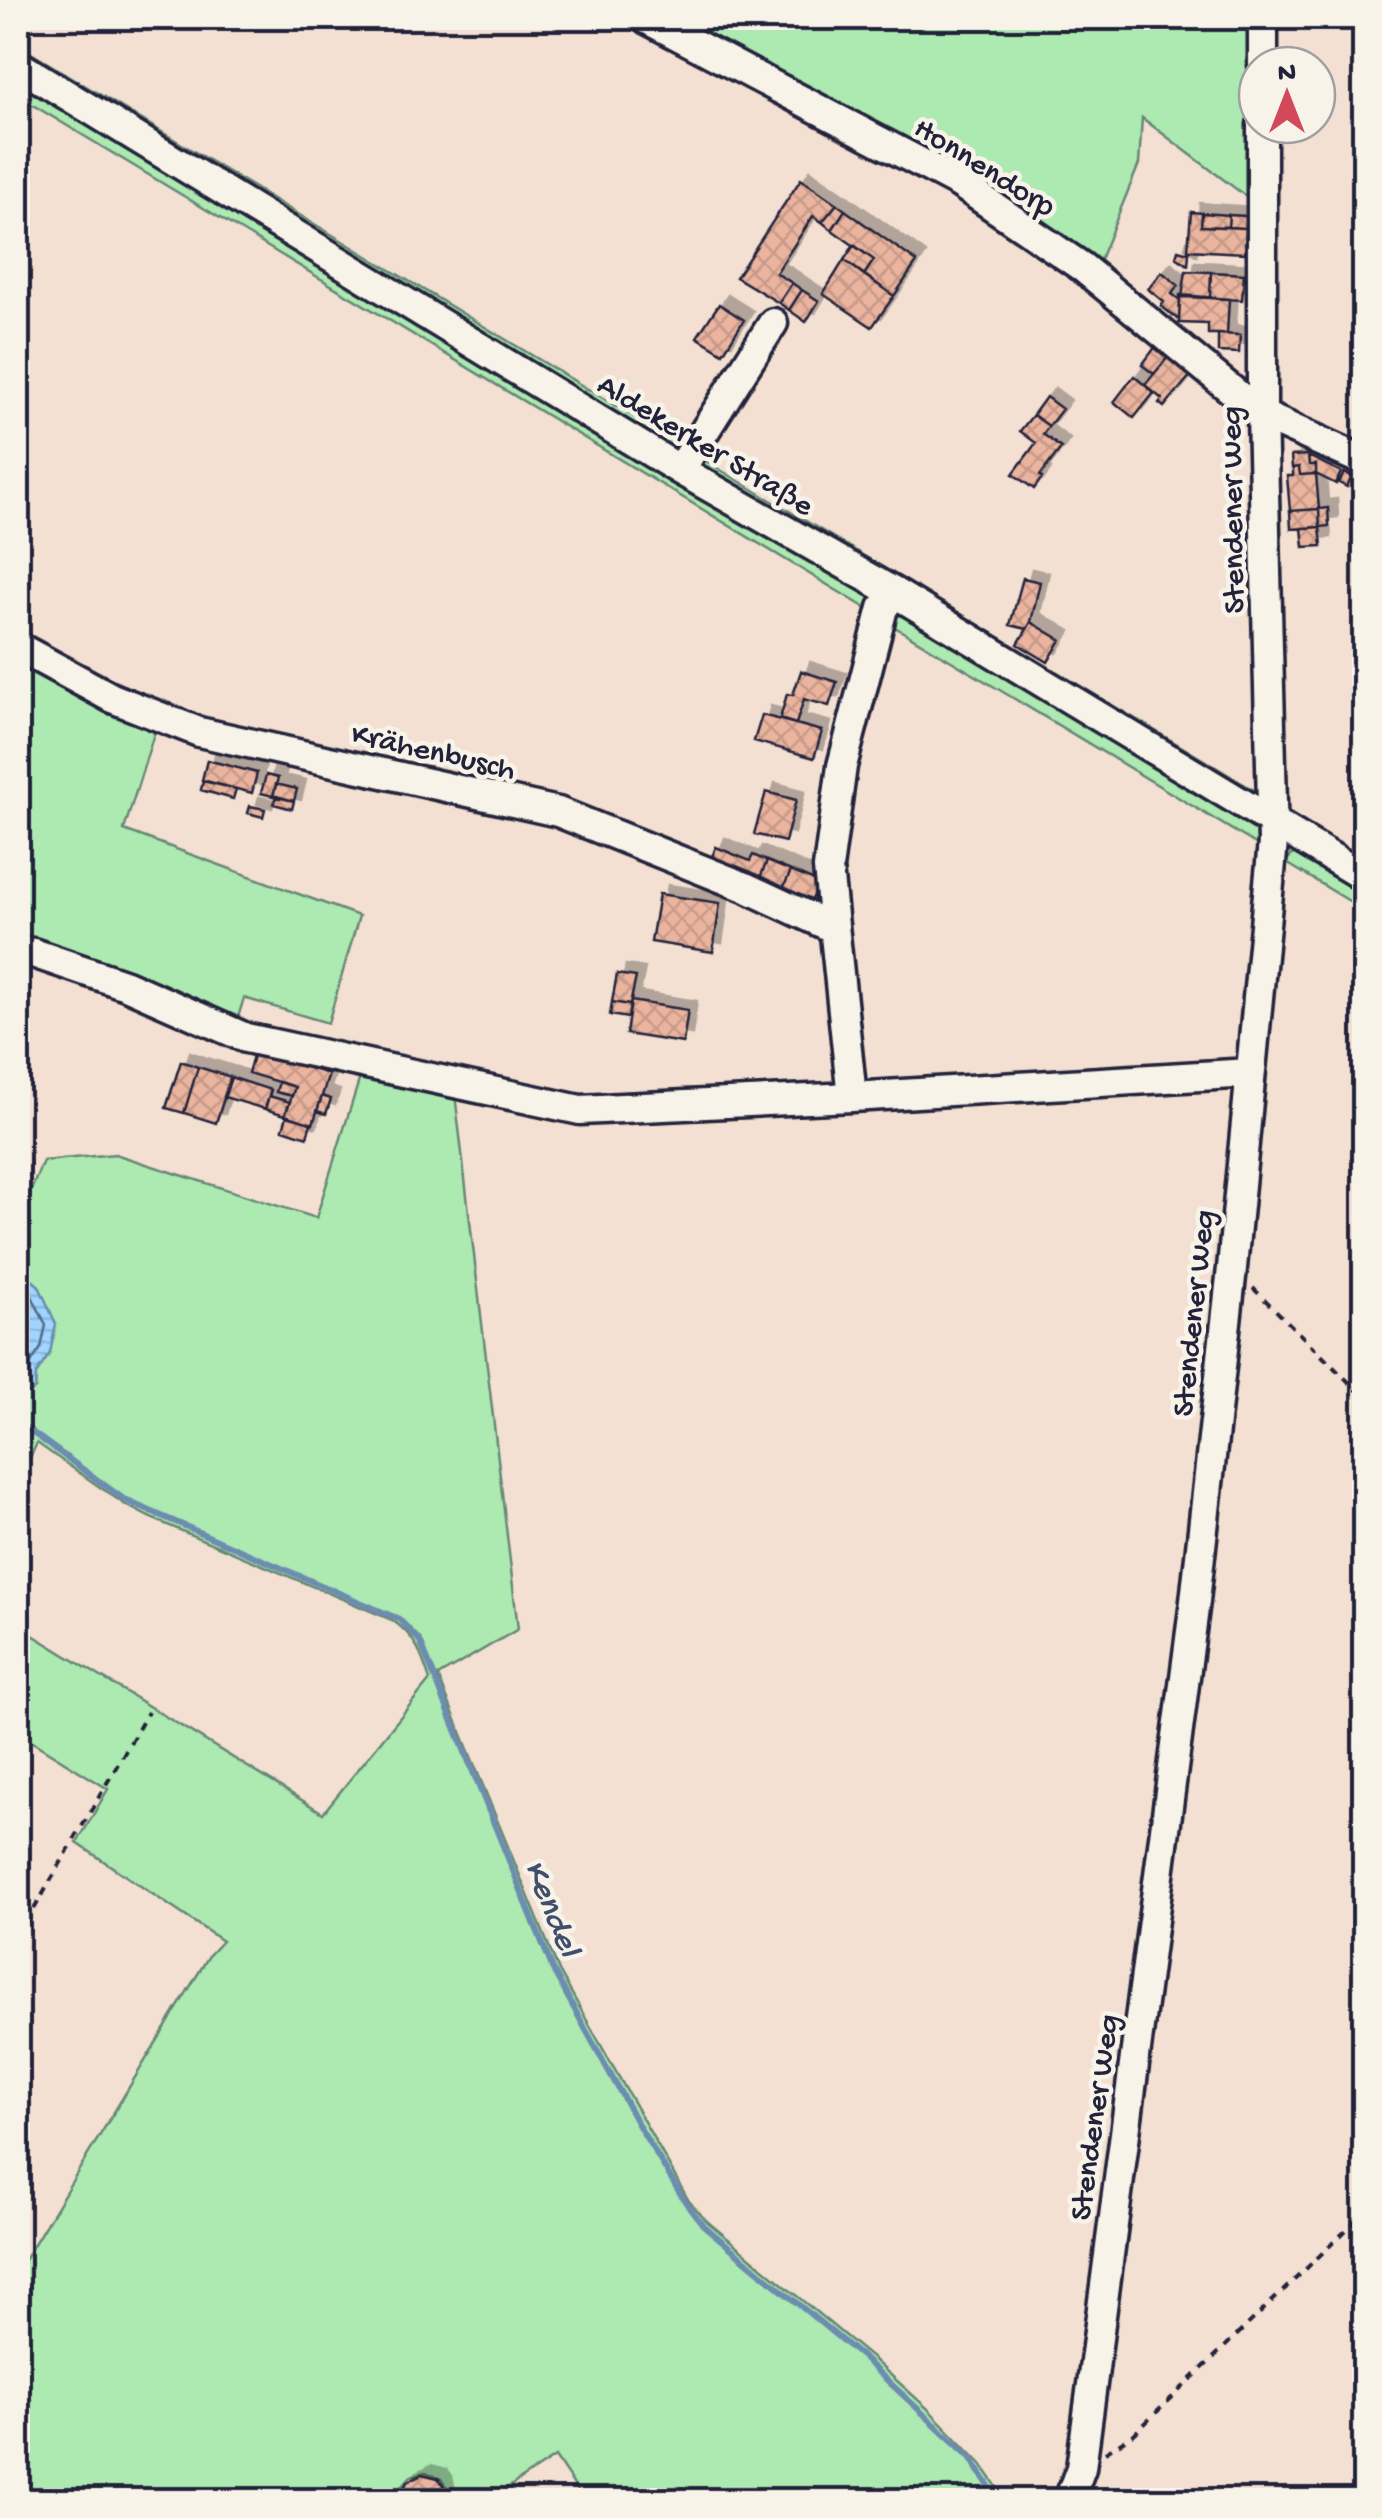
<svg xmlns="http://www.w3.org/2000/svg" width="1382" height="2518" font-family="'Gochi Hand',sans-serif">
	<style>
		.grass { fill: #aceab1; stroke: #678676; stroke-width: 2.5 }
		.water { fill: url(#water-rules); stroke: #6d8db0; stroke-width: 2.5 }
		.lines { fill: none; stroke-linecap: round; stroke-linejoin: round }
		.shore { stroke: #546a89; stroke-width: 2.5 }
		.stream { stroke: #6d8db0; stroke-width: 6 }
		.building { fill: url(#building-cross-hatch); stroke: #22223b; stroke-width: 2.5; filter: url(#shadow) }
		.minor-casing { stroke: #22223b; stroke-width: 35 }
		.path { stroke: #22223b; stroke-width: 4; stroke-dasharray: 8 8; stroke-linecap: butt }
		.minor { stroke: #f7f3e8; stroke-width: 28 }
		.labels { text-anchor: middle; stroke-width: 9; stroke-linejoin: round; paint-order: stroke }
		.street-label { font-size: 32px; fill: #22223b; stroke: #f7f3e8 }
		.water-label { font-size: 35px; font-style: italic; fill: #414f6c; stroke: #f7f3e8 }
	</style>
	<defs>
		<pattern id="water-rules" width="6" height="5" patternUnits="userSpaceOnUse" patternTransform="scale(2.5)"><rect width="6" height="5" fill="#9fd5fe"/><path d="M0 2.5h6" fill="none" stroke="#89b7db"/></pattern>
		<pattern id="building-cross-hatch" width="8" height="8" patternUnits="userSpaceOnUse" patternTransform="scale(2.5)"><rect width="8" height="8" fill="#eab49e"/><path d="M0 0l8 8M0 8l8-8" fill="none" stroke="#c89a89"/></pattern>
		<filter id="shadow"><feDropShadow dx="9" dy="-9" stdDeviation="0" flood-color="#0004"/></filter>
	</defs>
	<rect width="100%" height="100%" fill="#f3e0d2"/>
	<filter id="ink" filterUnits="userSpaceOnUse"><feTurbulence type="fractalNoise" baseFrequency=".01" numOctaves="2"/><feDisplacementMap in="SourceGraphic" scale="20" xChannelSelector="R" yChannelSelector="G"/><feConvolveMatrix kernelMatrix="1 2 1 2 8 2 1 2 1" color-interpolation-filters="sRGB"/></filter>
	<g filter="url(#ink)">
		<path class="grass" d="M666,18H1254L1252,201L1142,118L1139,164L1097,267Z
			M18,45L682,446L676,452L18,55Z
			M18,79L877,595L874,613L18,96Z
			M694,454L1259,793L1255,798L692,462Z
			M900,609L1246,817L1259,831V846L885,621Z
			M18,656L157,724L124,830L359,916L328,1023L244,998L235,1027L18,943Z
			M1298,849L1364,888V910L1285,862Z
			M362,1071L455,1094L518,1629L438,1676L559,1971L689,2201L708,2222L874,2360L927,2408L981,2464L1006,2500H584L555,2457L489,2500H455L441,2479L426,2472L411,2476L401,2487L402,2500H21L18,2497V2270L210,1954L222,1941L77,1843L108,1789L18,1733V1626L323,1813L430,1680C420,1652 417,1638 392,1620L149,1517L124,1504L37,1443L18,1483V1394H27L35,1389L36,1374L50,1353L39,1286L18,1268V1211L22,1212L43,1161L115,1154L316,1218Z"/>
		<path class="water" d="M18,1268L39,1286L56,1324L50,1353L36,1374L35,1389L27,1394H18Z"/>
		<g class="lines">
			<path class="shore" d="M18,1283L31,1294L46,1325L41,1348L27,1369L25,1382L18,1384"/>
			<path class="stream" d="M18,1422L125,1500L399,1619L420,1641L554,1972L640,2128L686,2203L703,2225L863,2358L970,2457L998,2500"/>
		</g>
		<path class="building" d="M801,179L837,204L822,222L813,216L776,273L792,283L779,303L736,277Z
			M837,204L845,210L832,230L822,222Z
			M845,210L917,262L894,296L864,275L874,260L832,230Z
			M1191,212L1202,213L1201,226L1246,228L1245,253L1188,250Z
			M1202,213L1229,215L1228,227L1201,226Z
			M1229,215L1246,216V228L1228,227Z
			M854,245L874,260L864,275L844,260Z
			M1178,250L1189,253L1188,265L1176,257Z
			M844,260L894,296L872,327L823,294Z
			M1186,271L1211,272L1210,298L1182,297Z
			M1162,272L1178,285L1172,294L1180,300L1179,320L1161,306L1164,302L1148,289Z
			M1211,272L1244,274L1242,300L1210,298Z
			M792,283L802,290L789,310L779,303Z
			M802,290L819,301L806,322L789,310Z
			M1180,295L1229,299L1227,334H1208V324L1179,323Z
			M719,304L744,320L723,353L697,337Z
			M1218,334L1240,335L1239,353L1218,352Z
			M1156,346L1168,357L1154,374L1142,365Z
			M1168,357L1191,375L1164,407L1159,403L1162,399L1145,385Z
			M1134,376L1154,393L1134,418L1114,402Z
			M1046,397L1062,409L1049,426L1033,415Z
			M1033,415L1049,426L1043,434L1061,448L1040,476L1042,478L1034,489L1013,474L1036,443L1020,431Z
			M1308,455L1309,465H1316V474L1300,475L1299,467L1292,468L1291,456Z
			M1308,456L1341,472L1336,484L1316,474V465H1309Z
			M1299,467L1300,475L1316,474L1319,509L1290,511L1287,476H1293V468Z
			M1344,473L1352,476L1347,487L1339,483Z
			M1328,508L1329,526L1320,527L1319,509Z
			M1319,509L1320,527L1291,529L1290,511Z
			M1320,527L1322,546L1304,547L1302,528Z
			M1023,578L1040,582L1031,622L1027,629L1010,625Z
			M1031,622L1061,640L1048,662L1018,644Z
			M801,671L837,682L829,706L804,699L796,724L780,719L787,694L793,695Z
			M762,715L822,731L814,758L754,741Z
			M207,760L257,773L252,793L202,780Z
			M266,775L278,778L273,796L261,793Z
			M203,781L236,789L233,799L201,790Z
			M276,784L297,789L294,801L273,796Z
			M766,792L796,800L785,842L754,834Z
			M276,796L294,801L292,809L274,804Z
			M250,806L265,809L263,817L248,813Z
			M716,847L750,861L753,855L767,861L757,885L709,864Z
			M767,861L791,871L780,895L757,885Z
			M791,871L819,883L809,907L780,895Z
			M659,894L720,903L713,952L651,942Z
			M617,974L636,977L630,1005L612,1002Z
			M631,1001L688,1010L683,1043L626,1034Z
			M612,1002L630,1005L628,1018L610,1015Z
			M254,1052L329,1074L313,1124L285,1115L295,1087L248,1073Z
			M181,1061L198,1067L184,1113L166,1108Z
			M198,1067L231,1077L216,1123L184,1113Z
			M230,1077L271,1090L265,1109L224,1097Z
			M279,1082L295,1087L292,1096L276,1092Z
			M269,1096L290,1102L285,1115L265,1109Z
			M322,1096L331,1099L326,1114L317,1111Z
			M287,1116L311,1123L307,1137L283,1129Z
			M422,2474L438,2478L443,2485L446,2500H403V2490L407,2482Z"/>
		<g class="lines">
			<defs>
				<path id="minor" d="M645,18L959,183L1082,267L1262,415L1364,461
					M18,65L680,470L895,593L1364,877
					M1263,65V18
					M680,470L773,323
					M18,647L112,698L199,732L558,812L745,887L833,928
					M18,951L33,953L126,985L246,1038L580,1110L852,1097L1250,1073
					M852,1097L828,868L842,766L883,608L895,593
					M1069,2500L1081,2468L1195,1601L1232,1268L1273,842L1262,415V125"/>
			</defs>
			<use href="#minor" class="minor-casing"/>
			<path class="path" d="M1253,1288L1364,1397
				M18,1937L148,1712
				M1105,2452L1133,2435L1364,2213"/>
			<use href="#minor" class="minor"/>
		</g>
	</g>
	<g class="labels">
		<g class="street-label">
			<text transform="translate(986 165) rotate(32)" y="11">Honnendorp</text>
			<text transform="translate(707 443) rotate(31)" y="11">Aldekerker Straße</text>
			<text transform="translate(1230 510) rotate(-91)" y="11">Stendener Weg</text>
			<text transform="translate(434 749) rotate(13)" y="11">Krähenbusch</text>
			<text transform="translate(1191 1313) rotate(-84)" y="11">Stendener Weg</text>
			<text transform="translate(1092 2117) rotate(-82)" y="11">Stendener Weg</text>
		</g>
		<g class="water-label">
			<text transform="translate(555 1907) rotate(68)" y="12">Kendel</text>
		</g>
	</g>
	<rect width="1382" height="2518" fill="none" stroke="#f7f3e8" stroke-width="60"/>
	<rect x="30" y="30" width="1322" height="2458" fill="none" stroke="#22223b" stroke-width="4" filter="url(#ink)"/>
	<g transform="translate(1287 95)"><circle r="48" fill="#f7f3e8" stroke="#a29fa3" stroke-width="2.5"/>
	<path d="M0-8L18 38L0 25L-18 38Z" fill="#d1495b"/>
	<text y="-15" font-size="28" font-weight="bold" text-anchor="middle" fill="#22223b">N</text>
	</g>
</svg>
